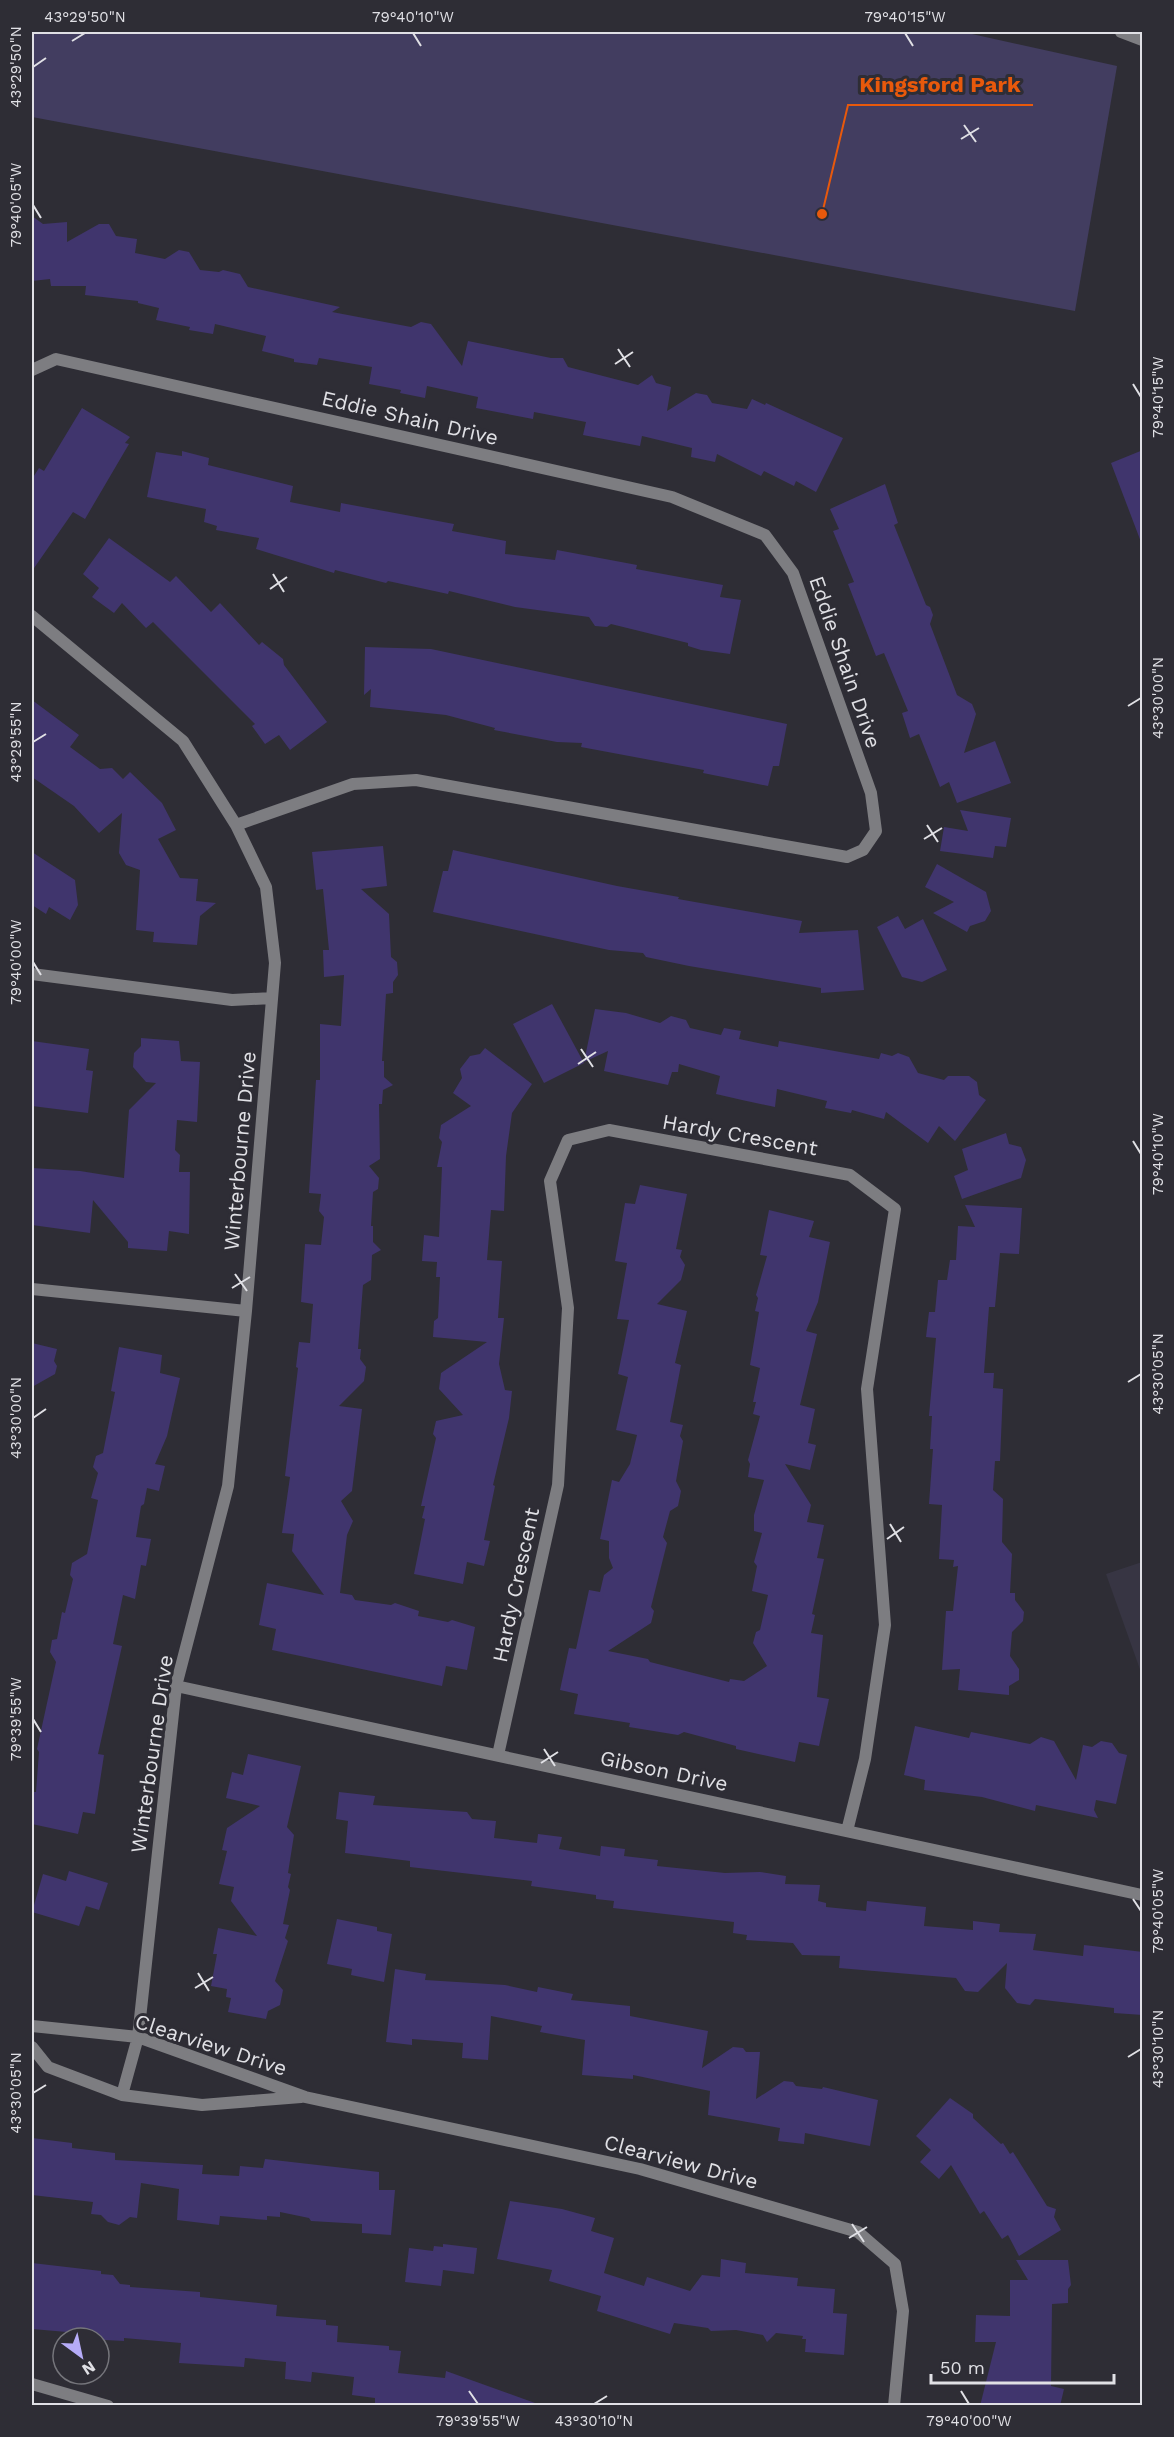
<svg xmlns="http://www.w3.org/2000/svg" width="1174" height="2437" font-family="'Work Sans',sans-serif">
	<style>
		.built { fill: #373543 }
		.green { fill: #423d60 }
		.building { fill: #40356d }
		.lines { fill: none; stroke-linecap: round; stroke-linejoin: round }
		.minor { stroke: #7d7d81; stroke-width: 12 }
		.tertiary { stroke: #7d7d81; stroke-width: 12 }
		.ticks { fill: none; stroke: #e0e0e5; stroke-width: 2 }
		.labels { text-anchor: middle; stroke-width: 6; stroke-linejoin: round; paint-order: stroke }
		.street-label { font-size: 21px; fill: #e0e0e5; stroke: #2e2d35 }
		.leader { fill: none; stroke: #e8590c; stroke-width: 2 }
		.callout-dot { fill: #e8590c; stroke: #2e2d35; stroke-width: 2 }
		.callout-label { font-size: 22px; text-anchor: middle; font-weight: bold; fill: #e8590c; stroke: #2e2d35; stroke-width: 6; stroke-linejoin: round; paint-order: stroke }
		.neatline { fill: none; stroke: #e0e0e5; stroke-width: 2 }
		.ticks-label { font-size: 15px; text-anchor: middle; fill: #e0e0e5 }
	</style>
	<rect width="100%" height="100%" fill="#2e2d35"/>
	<path class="built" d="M1142,1562V1675L1106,1574Z"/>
	<path class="green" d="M32,32H963L1117,66L1075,311L32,117Z"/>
	<path class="building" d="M32,216L43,224L67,222V242L99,224H109L116,236L137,239L135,253L165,259L179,250L189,252L200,270L219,272L223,270L240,274L248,287L340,307L332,312L411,327L421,322L431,324L462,366L468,341L551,358H563L568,367L638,385L652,375L656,383L671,387L667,411L696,393L707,395L712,403L747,409L752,399L765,405L766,403L843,438L816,492L796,481L794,486L764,471L761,476L717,454L715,462L691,457L692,448L642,436L640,446L583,435L586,422L534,412L533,419L476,408L478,397L427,386L425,398L400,393L401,390L369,384L372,367L319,358L317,365L294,362V359L262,351L266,336L215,324L213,334L189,330L190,327L156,320L159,308L138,303V301L85,295L86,286H51L50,279L32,281Z
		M82,408L130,437L125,443L129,444L85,519L73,512L32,571V479L39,468L44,471Z
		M1143,450V541L1141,542L1111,463Z
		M182,451L209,458L208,465L293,486L290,502L340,512L341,503L454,524L452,531L506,541L505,554L555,560L557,550L637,565L636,569L723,585L720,597L741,600L730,654L701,650L688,646V643L611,624L607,627L595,626L589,617L515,607L449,591L448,594L388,581L386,583L335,570L334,573L256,549L259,538L216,530L217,526L204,522L206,509L147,497L156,452L182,456Z
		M885,484L898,523L894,525L926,605L930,607L933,615L930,624L957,695L972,704L976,714L964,753L995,741L1011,783L957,803L949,782L940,787L919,734L910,738L902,713L908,711L884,653L876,656L848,584L854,582L833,531L839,529L830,509Z
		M109,538L170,582L176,576L211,612L220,603L259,645L262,642L283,659L284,665L327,722L290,750L279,735L265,744L252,726L255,724L153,622L146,628L122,603L114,613L92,597L99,588L83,574Z
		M365,647L431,649L787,724L779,766H773L768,786L703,773L704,770L581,747L582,743L557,742L494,730L495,728L446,715L370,707L371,689L364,695Z
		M32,700L79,735L70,747L100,769L112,768L123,779L130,772L162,803L176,830L158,839L180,878L198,879L196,901L216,903L200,916L197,945L153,942L154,932L136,930L140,870L126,865L119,853L122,813L99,833L74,806L32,777Z
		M960,810L1011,818L1006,847L995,846L993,858L940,851L944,827L968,831Z
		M383,846L387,886L361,889L389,914L391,957L397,962L398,975L393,982V993L386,994L382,1061H384V1077L393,1085L383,1090L382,1104H379L380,1159L369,1166L379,1178L378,1189L373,1192L371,1226H373V1242L381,1250L372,1255L371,1280L363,1285L358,1349H361L360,1359L366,1367L364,1381L339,1406L362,1409L352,1491L341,1501L353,1521L347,1535L340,1593L352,1595L355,1600L391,1605L395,1603L419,1611L418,1616L448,1622L452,1620L475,1627L467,1670L446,1666L442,1686L272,1650L276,1629L259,1625L267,1583L324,1595L292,1551L294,1534L282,1533L290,1477L285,1476L298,1368L296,1367L299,1342L310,1343L313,1304L301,1302L305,1244L321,1245L324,1217L319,1211L321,1194L309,1193L316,1080H320V1024L341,1026L344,975L324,977L323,950H329L323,889L316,890L312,852Z
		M453,850L617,886L679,897L678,899L802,921L799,933L858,930L864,990L821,993V988L689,966L646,957L643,953L609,950L433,912L443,871H448Z
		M32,852L75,880L78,905L70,920L49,907L46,914L32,905Z
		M937,864L986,892L991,911L985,921L970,926L967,932L933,913L954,902L925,887Z
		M898,916L905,929L923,919L947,970L922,982L902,977L877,927Z
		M552,1004L584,1063L544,1083L513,1024Z
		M595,1009L626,1013L660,1023L671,1016L686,1020L690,1028L721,1035L724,1028L741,1031L739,1039L778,1047L779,1041L879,1059L881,1053L892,1056L898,1053L909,1057L918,1073L944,1080L948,1076H969L977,1082L979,1095L986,1100L955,1141L939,1126L928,1143L886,1112L884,1119L852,1110L851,1113L825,1108L827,1101L777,1089L775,1107L742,1100L716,1094L720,1076L679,1064L678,1072H672L668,1085L604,1071L608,1051L584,1062Z
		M141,1038L179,1041L181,1061L200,1062L197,1122L177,1120L175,1150L180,1155L179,1172H190L189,1234L169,1231L167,1251L128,1248V1242L93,1200L90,1233L32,1225V1168L80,1171L124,1178L129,1110L156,1083L146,1082L133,1067L134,1053L141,1046Z
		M32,1041L89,1049L86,1070L93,1071L88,1113L32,1106Z
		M485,1048L532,1084L512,1113L506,1156L504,1211L491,1210L487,1260L502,1261L498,1318H504L499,1364L505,1390L512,1391L509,1418L493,1485L495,1486L484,1540L490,1541L484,1566L467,1562L463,1584L414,1574L425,1519L422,1518L425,1506H421L436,1438L433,1434L436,1421L463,1415L439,1389L441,1373L487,1342L433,1337L434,1321L438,1318L440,1277H436L437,1262L422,1261L424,1235L439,1237L442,1167H437L442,1142L439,1138L441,1125L471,1106L453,1093L462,1078L460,1069L470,1056L480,1054Z
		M1006,1133L1009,1144L1021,1147L1026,1160L1021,1178L962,1199L954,1176L968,1170L962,1149Z
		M640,1185L687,1194L676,1249L682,1250L680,1257L685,1265L681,1280L657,1304L687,1311L675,1363L681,1365L670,1422L683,1425L680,1436L683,1441L676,1481L681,1491L678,1506L670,1511L663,1537L667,1543L651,1607L654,1611L651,1623L608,1651L648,1659L650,1662L729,1682L730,1679L744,1681L767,1666L753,1643L756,1632L760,1630L768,1595L752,1591L757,1566L754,1562L762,1533L754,1531V1515L764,1480L748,1477L750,1464L748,1460L760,1416L753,1414L756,1402H753L760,1368L750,1365L759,1312L755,1311L758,1298L756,1295L767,1256L760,1255L769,1210L814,1221L809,1237L830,1242L818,1302L806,1331L817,1334L800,1405L815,1409L808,1443L816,1445L810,1470L785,1464L811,1505L807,1522L824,1525L817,1558L824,1559L812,1614L815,1615L811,1633L823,1635L817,1697L829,1699L819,1746L799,1742L795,1762L736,1749V1746L684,1732L678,1735L629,1727L630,1723L574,1714L578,1694L560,1690L569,1648L576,1649L589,1590L600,1592L604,1575L613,1568L609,1558V1541L600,1539L612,1480L619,1482L630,1464L637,1435L616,1430L628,1377L618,1374L629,1320L617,1319L627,1263L615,1261L625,1203L635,1204Z
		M965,1205L1022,1208L1019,1254L1000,1253L995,1307H989L984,1373H994L993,1388L1003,1389L1000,1461H995L993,1490L1003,1499L1002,1542L1012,1554L1010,1593H1015V1600L1024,1612L1023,1621L1012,1632L1010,1656L1019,1669V1680L1009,1686V1695L958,1690L960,1669L942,1670L946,1611H953L958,1566L953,1567L954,1560L939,1559L942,1505L929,1504L933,1449H930L932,1416H929L936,1338L926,1337L929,1312H935L938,1280H947L950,1260H956L958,1226L975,1227Z
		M32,1343L57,1349L54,1361L57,1366L55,1374L32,1387Z
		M119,1347L162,1355L160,1373L180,1378L167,1436L155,1464L165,1466L159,1491L147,1488L144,1504L141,1506L136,1537L151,1539L146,1566L141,1565L135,1599L123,1595L113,1644L122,1646L98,1754L104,1755L95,1814L83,1812L78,1834L32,1824V1792H36L39,1752L37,1749L56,1662L50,1652L52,1640L57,1639L62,1612L65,1613L73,1579L70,1575L72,1563L87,1554L98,1500L91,1498L98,1473L93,1467L96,1456L103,1453L115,1392L111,1391Z
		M915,1726L969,1738L971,1732L1030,1744L1041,1737L1054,1741L1076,1780L1083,1745L1092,1747L1101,1741L1112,1743L1119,1753L1127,1755L1116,1804L1096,1800L1094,1810L1098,1818L1036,1805L1035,1811L982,1797L924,1790L925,1780L904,1775Z
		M248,1754L301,1766L287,1827L294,1835L288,1873L291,1874L288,1887L290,1890L283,1924L289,1925L285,1938L288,1941L275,1981L283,1990L280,2005L268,2011L266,2019L228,2012L231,1998L226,1997L227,1989L211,1986L217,1954H213L218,1928L257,1936L231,1901L234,1887L219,1884L227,1851L222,1850L227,1828L260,1806L226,1798L232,1772L243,1775Z
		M339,1792L375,1796L373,1805L467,1812L472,1819L496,1821L494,1838L537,1843L538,1834L562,1837L559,1849L600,1856L601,1846L625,1849L624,1856L658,1860L657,1866L725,1873L760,1872L786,1876L785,1884L820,1885L818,1901L826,1903V1907L866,1911L867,1901L926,1907L924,1926L973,1930V1921L1000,1924L999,1932L1036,1934L1033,1950L1083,1956L1084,1945L1143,1952V2015L1114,2013V2008L1035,1999L1030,2005L1017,2003L1005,1988L1007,1963L978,1992L965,1991L956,1978L839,1968L840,1956L802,1955L793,1943L746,1940L747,1935L733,1933L734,1922L613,1908L614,1901L596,1899V1895L531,1886L532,1881L410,1867V1861L345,1853L348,1821L336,1819Z
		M69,1871L108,1883L99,1910L86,1906L79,1926L32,1912L43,1874L66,1881Z
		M337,1919L377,1927V1931L392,1934L384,1982L351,1975L352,1969L327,1964Z
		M395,1969L426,1974L425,1980L505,1985L537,1992L538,1987L573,1994L571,2000L630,2006V2016L708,2031L702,2068L733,2047L743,2048L746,2052H760L756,2099L784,2081L793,2082L796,2086L822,2089L823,2087L878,2100L870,2146L805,2133L804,2144L778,2141L780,2128L708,2115L710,2091L633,2075V2079L582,2075L585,2040L540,2032L542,2026L491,2016L488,2060L462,2058L463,2043L412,2039V2045L386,2042Z
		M950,2098L973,2114V2118L1001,2144L1003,2143L1010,2154L1013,2152L1047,2206L1056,2209L1054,2217L1061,2230L1019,2256L1008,2235L1002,2239L984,2211L980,2214L951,2165L939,2179L920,2162L931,2150L916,2136Z
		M32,2138L72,2143V2148L115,2153V2160L203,2165L202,2174L239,2176L240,2166L263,2168L265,2159L379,2172V2190H395L391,2235L362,2233V2224L311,2221L309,2218L280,2212V2217L267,2216V2220L220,2216L219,2225L177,2220L179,2189L141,2183L137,2218L130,2217L119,2225L108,2222L101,2215L91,2214L93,2202L32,2195Z
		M510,2201L562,2209L595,2218L591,2231L614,2238L604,2273L644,2286L647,2277L690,2291L702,2275L720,2277L721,2259L746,2263L745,2273L798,2278L797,2286L835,2289L833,2313L847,2314L844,2355L805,2352L806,2339H802L803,2336L776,2333L767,2342L763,2335L736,2330L711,2331L708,2328L674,2323L670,2334L597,2311L601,2296L549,2281L552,2270L497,2259Z
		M443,2244L477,2248L474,2274L443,2270L441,2286L405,2282L409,2248L433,2251L434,2246L443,2247Z
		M1016,2260H1068L1071,2285L1068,2289V2303L1052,2304L1051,2386L1064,2389L1060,2406H980L996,2342H975L976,2315L1010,2316V2280H1028Z
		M32,2263L101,2271V2274L113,2275L120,2284L130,2285V2287L200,2292V2297L277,2305L276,2316L326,2320V2325L338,2326L337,2342L389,2346V2350L401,2351L398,2373L445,2378L446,2371L535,2403V2406H375V2398L352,2395L354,2377L312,2372L311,2382L285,2379L286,2362L245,2358L244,2367L179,2363L181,2343L124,2338V2341L67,2338V2332L32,2329Z"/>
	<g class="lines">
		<path class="minor" d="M32,370L56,359L672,497L765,535L793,573L871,793L876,831L863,850L847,857L416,780L353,784L236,825
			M32,616L183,741L236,825L266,887L275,963L246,1311L228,1486L176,1686L138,2037L122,2095
			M32,974L232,1000L272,998
			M32,1289L246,1311
			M176,1686L1142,1895
			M498,1755L558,1485L568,1308L550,1181L568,1140L609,1130L850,1175L895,1209L867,1389L885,1625L865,1759L847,1831
			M32,2026L138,2037L305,2097L640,2169L858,2232L895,2264L903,2311L894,2406
			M32,2047L48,2067L122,2095L202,2105L301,2097
			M32,2384L108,2406"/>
		<path class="tertiary" d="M1121,32L1142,40"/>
	</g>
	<path class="ticks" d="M413,33L421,46M905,33L913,46M72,41L85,33M33,67L46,58M964,125L976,142M961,139L979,128M33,205L41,218M618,349L630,367M615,364L633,352M1133,384L1141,397M273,574L284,592M270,589L287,577M1128,706L1141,698M33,742L46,734M927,825L938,842M924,839L942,828M33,962L41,975M581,1049L593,1067M578,1064L596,1052M1133,1141L1141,1154M235,1274L247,1291M232,1288L250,1277M1128,1382L1141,1374M33,1418L46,1409M890,1524L901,1542M887,1539L904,1527M33,1719L41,1732M544,1749L555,1766M541,1763L558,1752M1133,1899L1141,1911M198,1973L209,1991M195,1988L213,1977M1128,2057L1141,2049M33,2093L46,2085M852,2224L864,2242M849,2238L867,2227M469,2391L478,2404M961,2391L969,2404M594,2404L607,2396"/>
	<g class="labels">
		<g class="street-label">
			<text transform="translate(410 418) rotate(13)" y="7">Eddie Shain Drive</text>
			<text transform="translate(845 662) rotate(71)" y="7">Eddie Shain Drive</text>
			<text transform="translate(740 1135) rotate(10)" y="7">Hardy Crescent</text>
			<text transform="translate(240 1151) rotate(-85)" y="7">Winterbourne Drive</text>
			<text transform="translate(516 1585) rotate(-78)" y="7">Hardy Crescent</text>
			<text transform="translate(152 1754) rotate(-82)" y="7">Winterbourne Drive</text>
			<text transform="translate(664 1771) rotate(12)" y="7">Gibson Drive</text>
			<text transform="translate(211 2045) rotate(18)" y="7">Clearview Drive</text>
			<text transform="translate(681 2162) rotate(15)" y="7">Clearview Drive</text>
		</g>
	</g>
	<path class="leader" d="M822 214L848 105H1033"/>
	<circle class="callout-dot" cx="822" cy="214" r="6"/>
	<g class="callout-label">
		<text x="940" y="92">Kingsford Park</text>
	</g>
	<rect width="1174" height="2437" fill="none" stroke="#2e2d35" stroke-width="66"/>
	<g transform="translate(81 2356) rotate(147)"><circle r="28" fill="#2e2d35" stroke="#75757b" stroke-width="1.5"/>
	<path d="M0-4.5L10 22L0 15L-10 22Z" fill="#b6acf8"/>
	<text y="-9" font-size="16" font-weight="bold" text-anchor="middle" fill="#e0e0e5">N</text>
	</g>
	<path d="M931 2374v9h183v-9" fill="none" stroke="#e0e0e5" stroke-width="3"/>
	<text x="940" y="2374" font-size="18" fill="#e0e0e5" stroke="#2e2d35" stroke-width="4.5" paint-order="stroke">50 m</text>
	<rect x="33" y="33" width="1108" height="2371" class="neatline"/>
	<g class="ticks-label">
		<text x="85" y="22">43°29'50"N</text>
		<text x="413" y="22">79°40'10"W</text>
		<text x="905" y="22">79°40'15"W</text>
		<text transform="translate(16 67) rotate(-90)" y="5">43°29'50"N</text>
		<text transform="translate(16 205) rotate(-90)" y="5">79°40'05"W</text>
		<text transform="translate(1158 397) rotate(-90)" y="5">79°40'15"W</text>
		<text transform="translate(1158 698) rotate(-90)" y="5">43°30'00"N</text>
		<text transform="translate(16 742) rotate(-90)" y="5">43°29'55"N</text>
		<text transform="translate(16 962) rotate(-90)" y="5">79°40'00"W</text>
		<text transform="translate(1158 1154) rotate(-90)" y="5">79°40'10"W</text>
		<text transform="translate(1158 1374) rotate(-90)" y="5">43°30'05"N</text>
		<text transform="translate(16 1418) rotate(-90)" y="5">43°30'00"N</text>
		<text transform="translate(16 1719) rotate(-90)" y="5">79°39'55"W</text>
		<text transform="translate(1158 1911) rotate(-90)" y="5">79°40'05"W</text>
		<text transform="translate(1158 2049) rotate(-90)" y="5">43°30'10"N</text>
		<text transform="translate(16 2093) rotate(-90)" y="5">43°30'05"N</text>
		<text x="478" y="2426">79°39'55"W</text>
		<text x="594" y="2426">43°30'10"N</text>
		<text x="969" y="2426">79°40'00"W</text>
	</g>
</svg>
